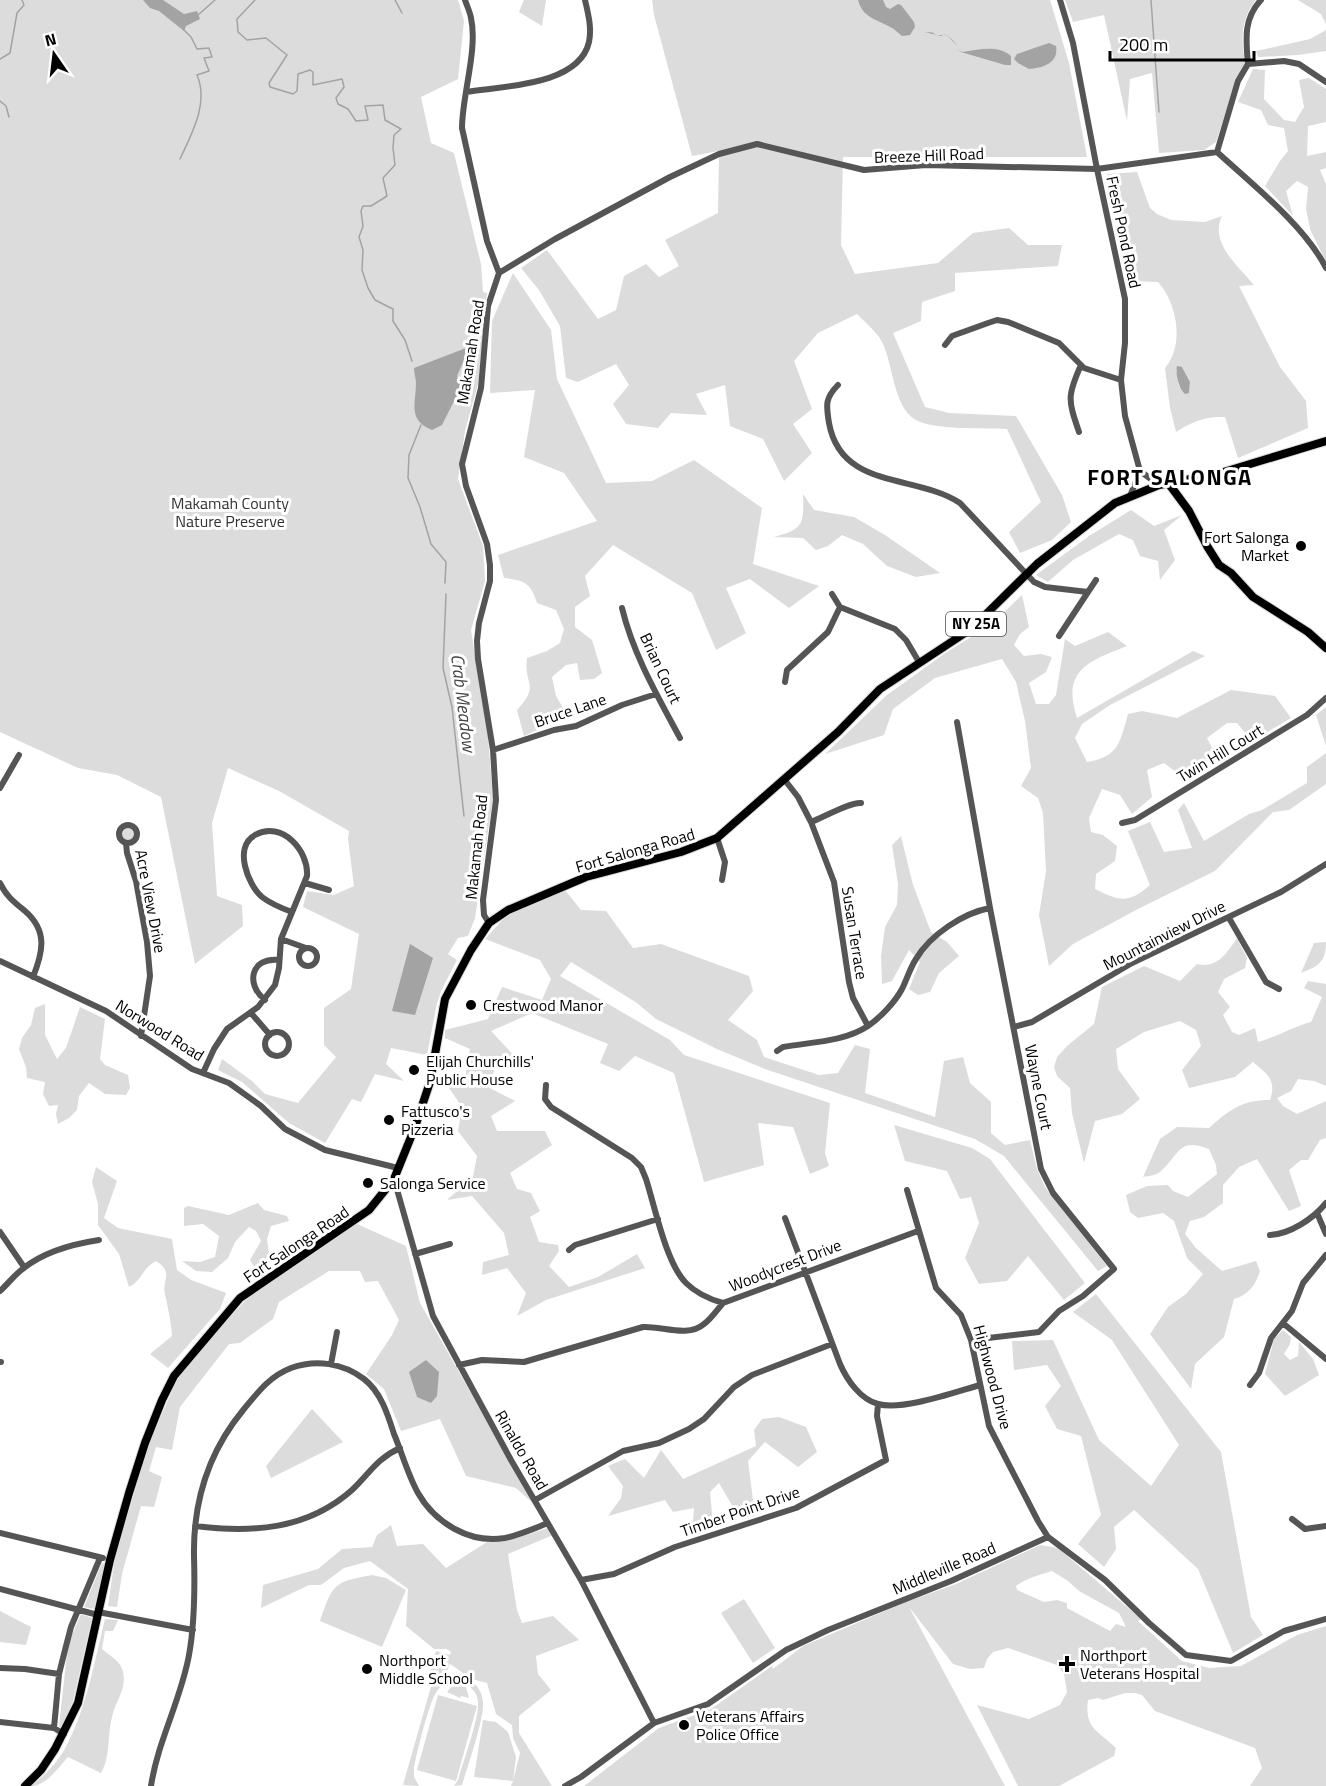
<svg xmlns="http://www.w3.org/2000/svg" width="1326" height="1786" font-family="'Titillium Web',sans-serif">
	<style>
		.green { fill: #dcdcdc; fill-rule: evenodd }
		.water { fill: #a3a3a3 }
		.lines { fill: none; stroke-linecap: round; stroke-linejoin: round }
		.stream { stroke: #a3a3a3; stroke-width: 1.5 }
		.major-casing { stroke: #dbdbdb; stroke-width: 10 }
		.minor { stroke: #555; stroke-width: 6 }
		.major { stroke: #000; stroke-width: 8 }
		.poi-dot { fill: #000; stroke: #fff; stroke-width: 2 }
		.labels { text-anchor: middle; stroke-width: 6; stroke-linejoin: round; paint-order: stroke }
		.shield { fill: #fff; stroke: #4c4c4c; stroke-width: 1.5 }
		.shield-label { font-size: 15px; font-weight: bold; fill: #000 }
		.street-label { font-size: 16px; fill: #000; stroke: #fff }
		.park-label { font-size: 16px; fill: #333; stroke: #fff }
		.poi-label { font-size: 16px; fill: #000; stroke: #fff; text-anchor: start }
		.water-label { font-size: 18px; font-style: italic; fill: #444; stroke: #fff }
		.district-label { font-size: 22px; font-weight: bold; letter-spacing: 1.5px; fill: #000; stroke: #fff }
	</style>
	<rect width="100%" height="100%" fill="#fff"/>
	<path class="green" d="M0,0H458L464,21L458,79L421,97L431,143L454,153L481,264L483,292L487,293L478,384L465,431L458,479L483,546L485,581L471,630L488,737L493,798L475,918L468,936L458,938L448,954L457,960L442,989L437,1003L427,1055L391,1048L386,1064L404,1081L375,1074L361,1102L352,1099L325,1143L289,1123L242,1082L218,1070L222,1059L252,1081L265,1094L298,1103L336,1057L324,1045V1008L351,989L359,934L303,907L307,891L334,895L354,886L348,839L349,831L279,791L228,768L212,823L217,896L242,905L243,926L195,964L161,797L117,775L78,768L0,732Z
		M524,0H546L542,26L519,12Z
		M652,0H1050L1069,63L1087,157H843L841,245L855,274L938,263L973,233L1009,228L1028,245H1062L1058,266L955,273V291L922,302L921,321L893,333L925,407L949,413L1016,416L1062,495L1071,522L1052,540L1020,553L1009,532L1041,502L1007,429C985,428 933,430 916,420C891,406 894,358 879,337C873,329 864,321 857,314L818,333L794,361L812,409L793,424L812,453L784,481L763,439L730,426L725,385L696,394L707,415L671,413L658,428L626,424L613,404L629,385L616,364L578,382L566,378L560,326L539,290L521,268L547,250L598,319L616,310L624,276L646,264L659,277L679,266L665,240L718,213L719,151L692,156L654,15Z
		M1065,0H1256C1241,18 1240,42 1246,63L1237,77L1216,142L1204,150L1159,153L1152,73L1130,79L1127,121L1104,15L1073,22Z
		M1298,0H1326V24L1321,14Z
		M1326,30V51L1298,55L1258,57L1256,51L1310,39Z
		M1253,69L1265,70L1264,99L1284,120L1295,122L1304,107L1299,80L1309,78L1326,89V122L1308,126L1307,156L1326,152V168L1320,170L1326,184V262L1310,229L1306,209L1308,187L1297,181L1286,191L1293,216L1265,186L1280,161L1288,151L1284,128L1268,125L1261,110L1238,102Z
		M1137,172L1150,208L1157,214L1171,220L1205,222L1222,216C1209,242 1238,266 1254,285L1239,286L1280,367L1306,401L1308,428L1238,458L1225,417C1206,416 1191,422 1176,432L1170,408L1165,368C1185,345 1177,303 1158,282L1130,281L1107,174ZM1182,367L1190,382L1189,393L1179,386L1176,370Z
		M513,273L551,330L557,379L606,483L652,481L694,460L762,508L753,564L819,586L789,608L750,579L726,588L746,633L716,650L692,593L613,545L585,576L590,596L575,607V627L592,640L602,673L594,679L580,680L577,663L566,665L552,677L556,696L568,716L524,736L517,710C541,684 523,685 527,658L547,651L560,643L564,629L556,610L537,603C531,583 524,580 504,578L498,555L597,521L564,473L524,457L535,390L490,393L492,321Z
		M803,494L814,510L854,517L885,535L940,573L916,577L887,566L863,544L842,535L828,546L816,550L803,538L774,537C804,529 804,524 803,494Z
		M1131,510L1154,526L1182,515L1164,530L1175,560L1160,580L1158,561L1140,556L1133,540L1119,534L1073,560L1048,582L1036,575L1089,536Z
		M1022,595L1029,627L1020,634L1014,645L1024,656L1041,654L1052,657L1046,672L1029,683L1036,704H1049L1056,695L1065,639L1075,646L1108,632L1127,646C1089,661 1061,670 1077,718L1193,651L1205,656L1110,705L1082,724L1075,738L1087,762C1119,757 1120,742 1128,714L1142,711L1177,718L1231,690L1275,696L1291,718L1252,741L1237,723H1227L1207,738L1218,760L1182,780L1176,772L1164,763L1147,770L1152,797L1132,814L1120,795L1102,789L1089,818L1091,832L1103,835L1117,846L1115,861L1096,874L1095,889C1119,901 1129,904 1150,885L1128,831L1150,822L1164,852L1192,848L1178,810L1184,803L1204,841L1249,814L1262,810L1307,783V767L1326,753V784L1289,810L1273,812L1215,871L1138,909L1073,944L1049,966L1039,915L1046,871L1043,813L1038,798L1021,786L1031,768L1025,721L1016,682L1002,659L935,678L893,709L884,735L825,754L887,695L944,654L993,623Z
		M1326,707V746L1316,715Z
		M121 834a7 7 0 1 1 14 0a7 7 0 1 1-14 0Z
		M901,836L913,885L931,932L947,942L959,956L939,973L930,992L918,995L909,989L920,962L909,950L892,981L882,984L881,956L885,927L897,905L898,884L892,845Z
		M565,890L581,910L606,911L633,948L661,944L749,976L753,991L728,1020L757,1040L764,1057L819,1075L838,1073L855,1045L870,1049L865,1093L935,1117L944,1061L963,1057L970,1083L991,1102V1133L1005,1145L1030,1140L1037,1169L1045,1187L1107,1266L1098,1271L1004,1156L975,1139L765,1069L717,1049L656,1019L637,1003L571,962L560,976L670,1040L684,1055L830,1103L825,1153L829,1166L810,1174L793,1127L758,1123L764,1165L704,1182L674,1073L635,1056L619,1071L600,1063L608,1044L532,1013L491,1031L521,1063L495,1069L488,1087L515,1101L491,1116L497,1131H545L552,1145L510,1173L517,1189L531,1193L540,1211L530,1217L539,1242L558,1245L559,1251L549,1266L569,1287L598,1277L637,1254L645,1268L546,1300L517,1316L526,1293L507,1268L482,1275L483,1262L509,1255L504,1233L472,1196L447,1200L473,1177L477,1156L458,1131L462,1107L449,1088L465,1078L470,1049L445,1038V1030L488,1019L502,987L542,1000L551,979L540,960L485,939L506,916Z
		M1237,938L1247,958L1245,968L1224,979L1218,992L1230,1007L1223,1015L1232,1032L1239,1035L1255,1028L1258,1042C1277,1037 1292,1027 1311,1022L1322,997L1304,988L1308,981L1326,984V1086L1314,1081L1298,1079L1291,1091L1277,1098L1283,1106L1297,1114L1326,1101V1138L1320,1140L1308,1160H1301L1289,1170L1301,1206L1289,1211L1257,1159L1239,1167L1223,1185V1203L1204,1217L1190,1221L1185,1234L1196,1248L1222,1271L1256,1261L1260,1271C1256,1284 1249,1295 1234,1299L1224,1337L1195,1364L1191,1389L1150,1334L1168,1307L1186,1294L1203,1274L1187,1258L1174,1221L1163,1213L1138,1218L1130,1212L1126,1195L1147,1186L1168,1185L1173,1191L1188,1197L1217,1174L1216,1165L1209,1149C1178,1137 1180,1154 1161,1171C1157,1175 1149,1176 1143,1177L1160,1139L1177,1127L1209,1128C1229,1110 1242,1100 1270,1100C1277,1080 1267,1074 1253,1062L1235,1077L1189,1088L1182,1070L1201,1046L1196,1030L1180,1021L1144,1032L1116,1049L1118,1069L1140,1099L1122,1114L1095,1121L1084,1163L1072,1113L1070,1088L1057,1076L1054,1067L1057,1057L1067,1046L1094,1024L1102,987L1144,966L1180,981L1197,964C1217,969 1227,953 1237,938Z
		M1326,942C1326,963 1318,966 1301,973L1314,943Z
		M45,1004V1035L57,1059L66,1048L80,1007L105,1019L100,1059L105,1065L128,1075L130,1088L126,1095L105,1094L89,1083L79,1096L77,1110L69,1118L58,1124L56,1114L58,1105L49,1106L43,1094L45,1082L27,1078L26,1067L19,1049L22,1038L31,1025L35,1008Z
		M894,1125L972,1148L990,1159L1085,1283L1064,1300L1028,1256L1007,1281L979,1284L965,1258L979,1223L971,1197L960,1199L947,1171L905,1161Z
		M96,1167L117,1181L104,1218L118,1228L172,1239L177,1270L191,1280L226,1293L220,1309L168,1368L150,1354L172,1336C171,1320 168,1309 165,1294C161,1281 175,1273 156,1261C140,1270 144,1279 129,1287L119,1254L98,1225V1204L92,1182Z
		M258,1203L264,1210L287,1216L289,1221L271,1226L267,1239L270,1261L256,1270L250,1260L261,1241L256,1231L249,1227L235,1242L228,1258L212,1272L196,1271L182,1261L200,1262L215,1257L219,1236L203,1224L184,1226V1208L188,1206L229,1215Z
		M357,1224L406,1246L420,1303L534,1504L516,1488L466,1476L440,1419L401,1431L384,1389L366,1374L392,1335L399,1320L378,1281L365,1282L360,1271H329L279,1302L273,1319L240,1343L229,1344L180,1407L172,1450L156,1447L149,1471L162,1477L154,1507L141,1506L122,1574L117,1607L108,1606L115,1558L149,1443L178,1378L221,1326L249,1297Z
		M1096,1294L1221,1452L1251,1617L1263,1635L1233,1653L1198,1569L1134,1510L1114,1527L1116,1549L1104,1567L1078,1544L1101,1515L1081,1436L1057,1429L1045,1406L1061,1386L1047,1365L1014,1370L1012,1341L1053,1340L1099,1440L1151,1486L1179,1445L1112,1340L1073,1312Z
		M1283,1330L1291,1337L1290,1344L1284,1354L1290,1360L1298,1356L1299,1342L1313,1359L1319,1375L1285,1396L1265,1374L1274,1339Z
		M312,1409L343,1442L271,1478L266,1466Z
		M779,1417L806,1427L817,1452L798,1467L765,1442L748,1461L755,1516L740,1519L719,1483L710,1492L713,1524L692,1536L694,1508L673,1512L665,1500L608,1516L621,1498L623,1486L608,1466L625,1459L644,1478L661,1450L683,1479L756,1446L754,1430L762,1419Z
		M391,1525L397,1546L423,1544L446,1568L487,1542L507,1541L548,1528L553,1535L508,1554L517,1610L522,1623L553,1616L579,1640L536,1656L538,1674L551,1690L519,1716V1733L552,1786H511L513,1781L474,1777L483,1720L496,1722L508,1732L516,1757L513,1781L520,1753L513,1738L512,1725L496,1714L487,1683L472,1679L450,1664L445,1677L430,1672L436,1651L450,1655L451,1652L447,1649H434L406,1626L408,1589L370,1561L344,1568L321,1585H309L261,1608L263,1585L318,1569L342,1549L372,1547L377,1535Z
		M1040,1545L1058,1548L1141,1619L1138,1621L1182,1661L1209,1668L1241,1666L1297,1635L1326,1626V1786H1250L1262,1768L1255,1748L1155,1711L1142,1695L1135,1693H1125L1103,1700L1098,1698L1088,1700C1084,1729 1099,1731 1116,1748L1114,1756L1059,1786H1018L977,1705L1029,1719L1060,1705L1067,1692L1064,1674L1057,1665L1008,1648L993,1652L987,1659L984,1668L970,1669L953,1664L909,1607L1005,1786H584L659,1728L711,1709L772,1666L773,1669L803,1646L906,1602L956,1584ZM1052,1571L1068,1581L1079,1591L1119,1613L1126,1627L1116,1624L1110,1631L1067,1608V1603L1057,1600L1044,1602L1017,1590L1016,1586C1027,1578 1039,1575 1052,1571Z
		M102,1563L105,1564L94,1609L84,1607Z
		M372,1575L386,1578L406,1590L382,1647L320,1621C333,1585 332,1582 372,1575Z
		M744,1599L775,1648L753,1663L721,1613Z
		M0,1611L31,1627L26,1645L0,1642Z
		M81,1614L92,1618L73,1701L62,1727H59L68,1644Z
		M105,1619L118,1620L113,1631H105L102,1649C110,1656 121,1661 123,1672C127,1689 115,1702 112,1717C107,1736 111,1756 101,1773L68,1757C58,1768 46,1786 31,1786C43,1777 55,1765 63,1752C86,1712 94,1663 105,1619Z
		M434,1676C446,1679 459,1674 470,1680C478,1685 483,1694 483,1704C484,1719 467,1769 462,1785L454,1786L458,1780C463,1762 479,1719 478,1703C478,1695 473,1688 466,1684C456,1679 443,1682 437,1691C429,1702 417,1752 414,1767V1777L419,1786L403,1785Z
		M453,1685L459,1684L466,1687L469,1698L461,1696L460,1698L447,1692Z
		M438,1695L477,1706L456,1781L417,1770Z"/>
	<path class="water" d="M143,0H163L184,14L197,11L200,19L186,26L184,31L159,11L150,8Z
		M858,0H883L886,7L890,9L898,4L901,5L914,22L915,27L910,35L902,36C898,33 895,29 890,27C876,19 863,18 858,0Z
		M924,32C928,33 933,31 936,35H942L943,34C950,36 953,40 957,46V49L962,52C978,50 997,44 1011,56V65H1005L961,52L957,49V46L949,37L943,34L942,36Z
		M1049,43L1056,46C1059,63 1043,68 1029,69L1018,63L1014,59L1017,54Z
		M466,348L465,358L457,376L465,387L455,399L442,425L432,430C407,420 416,403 416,383C416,379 414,373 414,368Z
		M1177,366L1182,367L1190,382L1189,393L1185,394C1179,389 1175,374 1177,366Z
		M410,944L433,958L415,1015L392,1011Z
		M426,1360L439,1372L437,1396L431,1403L417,1397L409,1372Z"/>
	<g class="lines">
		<path class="stream" d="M255,0L237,19L238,32L247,40L266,38L287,55L269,83L270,87L293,94L297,91L298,74L310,70L313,72V85L342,79L344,87L336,98L338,104L348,109L356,121L368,120L365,106L383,105L385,120L401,129L394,135L393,148L395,165L383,178L387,196L371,206H363L361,211L363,226L359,237L363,250L362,270L368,288L375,300L393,309V321L405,340L412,361
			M395,0L402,13
			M1151,0L1159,112
			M198,15L215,0
			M0,59L10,53L17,13L24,5L22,0
			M0,101L6,106L9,117
			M180,159C192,133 209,103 197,75L209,71L204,58L212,57L209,48L197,49L191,37L183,29
			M421,425L409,455L408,478L420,507L431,544L446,562L445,583
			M446,594L443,668L452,707L464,816"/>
		<defs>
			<path id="major" d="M1169,484L1189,511L1207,546L1219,565L1231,573L1253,597L1308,632L1326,648
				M25,1786L41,1770L55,1749L78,1703L110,1560L129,1493L145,1443L162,1400L174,1376L240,1298L369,1210L394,1179L415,1127L430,1082L445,999L471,950L489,923L508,910L586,877L681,852L717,838L838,732L880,689L971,629L1037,564L1115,503L1159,485L1217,474L1326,441"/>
		</defs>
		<use href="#major" class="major-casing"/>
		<path class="minor" d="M465,0C467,6 470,12 471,18C478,49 462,96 462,128L487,241L499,273L488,306L481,388L462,464L466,486L487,544L490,565V581L479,623L477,641L478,659L493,750L496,800L483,900L484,915L489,923
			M1060,0L1073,43L1097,169L1125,299V343L1121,380L1125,416L1140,471L1159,485
			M1248,64C1246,40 1243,19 1261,0
			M466,92C502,86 579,86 589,42C592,28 588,13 585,0
			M1217,152C1252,184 1305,226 1326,268
			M499,273L555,239L670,177L719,154L757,144L864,170L926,165L1097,169L1217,152L1238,81L1248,64L1284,61L1299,64L1326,82
			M945,345L952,336L988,323L997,320L1008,322L1059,343L1084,368L1121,380
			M838,385C825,398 826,405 829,423C841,490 916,474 960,503L1034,582L1045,587L1088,592L1059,636
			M1079,432C1068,400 1067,396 1081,365
			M1130,496L1140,471
			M1088,592L1096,580
			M832,594L840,607L895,629L906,640L919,662
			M622,608C633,654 658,697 680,738
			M785,682L787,670L828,632L840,607
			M957,722L990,908L1041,1169L1053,1193L1114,1269L1083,1296L1059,1311L1039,1332L971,1340
			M493,750L554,730L576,726L622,705L656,694
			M784,779L798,797L811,822L834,882L849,982L853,998L868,1026
			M0,788L19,755
			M811,822C824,817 850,802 861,803
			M1122,823L1135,820L1307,715L1326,698
			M119 834a9 9 0 1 1 18 0a9 9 0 1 1-18 0Z
			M717,838L725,862L722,880
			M126,843L127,853L136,881L147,942L150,976L141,1036
			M0,883C6,896 14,902 25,911C48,931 43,952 33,977
			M305,883L329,890
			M1229,918L1266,982L1279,989
			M281,939L306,948
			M299 957a9 9 0 1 1 18 0a9 9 0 1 1-18 0Z
			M0,961L106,1011L192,1069L229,1083L261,1106L285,1129L325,1150L398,1168
			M265,1000C245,984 251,957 279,960
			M251,1013L270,1035
			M1014,1027L1032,1022L1132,963L1281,892L1326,864
			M265 1044a12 12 0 1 1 24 0a12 12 0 1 1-24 0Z
			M777,1051L783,1047C811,1042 844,1042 868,1026C881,1017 895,1002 902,989C907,979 910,968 916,959C930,935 963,913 990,908
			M203,1073L214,1049L227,1029L258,1007L275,985L279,968L281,939L307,876C309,851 282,820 255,835C233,847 248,885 262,897C271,904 281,908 292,912
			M546,1085L545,1099L551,1107L632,1158L641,1167L646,1179C655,1207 666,1263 686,1283C697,1294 709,1299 723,1303
			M394,1179L433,1316L511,1460L581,1580L654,1723
			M907,1190L936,1288L961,1315L971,1340L989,1426L1038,1521L1048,1537
			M1317,1213L1326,1234
			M785,1218L840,1364C847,1380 860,1399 878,1404C902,1411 955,1392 980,1385
			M0,1232L24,1267
			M1270,1235C1290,1234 1313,1219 1326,1203
			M569,1250L575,1245L658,1219
			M415,1254L450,1244
			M0,1291C8,1284 15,1274 24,1268C45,1251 73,1244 99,1240
			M1284,1324L1326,1359
			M0,1362H1
			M331,1364L337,1332
			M459,1365L482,1360L524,1362L643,1327C662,1326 688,1338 704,1324C711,1319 717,1310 723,1303L918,1231
			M1250,1385L1259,1373L1271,1338L1292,1311L1303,1283L1326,1255
			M535,1500L623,1451L659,1443L689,1429L704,1419L734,1387L752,1375L832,1344
			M1292,1519L1305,1529L1326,1526
			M195,1526C252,1533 307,1530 352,1490C370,1473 376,1459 400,1448
			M0,1533L103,1558
			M581,1580L614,1574L675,1547L796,1508L886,1460L877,1416L878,1404
			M0,1589L98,1615
			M98,1612L193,1630
			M0,1668L25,1669L59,1674
			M0,1722L54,1728
			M64,1734L54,1728L59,1674L65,1650L71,1627L100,1558
			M151,1786C158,1740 181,1700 189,1655C195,1622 195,1590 194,1556C193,1501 209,1451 244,1409C258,1392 270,1376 291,1368C316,1359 343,1363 364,1379C381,1392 388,1415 394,1434C402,1453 408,1475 418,1493C435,1523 470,1544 505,1538C520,1535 535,1528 548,1523
			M565,1786L581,1777L654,1723L708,1704L786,1650L828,1630L951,1581L1048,1537L1105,1580L1149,1623L1186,1655L1231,1661L1284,1631L1326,1619"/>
		<use href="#major" class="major"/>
	</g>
	<g class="poi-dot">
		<circle cx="1301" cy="546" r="6"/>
		<circle cx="471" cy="1005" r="6"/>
		<circle cx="414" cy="1070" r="6"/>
		<circle cx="389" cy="1120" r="6"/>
		<circle cx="368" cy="1183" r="6"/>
		<path d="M1064 1655h6v6h6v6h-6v6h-6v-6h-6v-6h6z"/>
		<circle cx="367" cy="1669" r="6"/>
		<circle cx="684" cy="1725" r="6"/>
	</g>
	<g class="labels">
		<rect class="shield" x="946" y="612" width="60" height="24" rx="4.5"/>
		<g class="shield-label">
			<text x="976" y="629">NY 25A</text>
		</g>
		<g class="street-label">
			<text transform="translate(929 155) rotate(-2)" y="6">Breeze Hill Road</text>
			<text transform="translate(1124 232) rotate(78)" y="6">Fresh Pond Road</text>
			<text transform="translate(470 352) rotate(-81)" y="6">Makamah Road</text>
			<text transform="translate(661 668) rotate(65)" y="6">Brian Court</text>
			<text transform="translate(570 710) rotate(-19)" y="6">Bruce Lane</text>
			<text transform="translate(1220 753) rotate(-31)" y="6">Twin Hill Court</text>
			<text transform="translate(476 847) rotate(-84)" y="6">Makamah Road</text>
			<text transform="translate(635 850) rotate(-16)" y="6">Fort Salonga Road</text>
			<text transform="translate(151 901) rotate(79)" y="6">Acre View Drive</text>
			<text transform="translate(855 933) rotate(81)" y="6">Susan Terrace</text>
			<text transform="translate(1164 935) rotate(-27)" y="6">Mountainview Drive</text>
			<text transform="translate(160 1030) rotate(32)" y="6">Norwood Road</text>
			<text transform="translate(1039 1087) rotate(79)" y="6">Wayne Court</text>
			<text transform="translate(296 1244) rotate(-34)" y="6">Fort Salonga Road</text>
			<text transform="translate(785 1265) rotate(-21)" y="6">Woodycrest Drive</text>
			<text transform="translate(993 1377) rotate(75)" y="6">Highwood Drive</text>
			<text transform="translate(522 1450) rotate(60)" y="6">Rinaldo Road</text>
			<text transform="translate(740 1511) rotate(-19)" y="6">Timber Point Drive</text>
			<text transform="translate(944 1568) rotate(-23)" y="6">Middleville Road</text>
		</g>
		<g class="park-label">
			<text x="230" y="509">Makamah County<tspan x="230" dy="18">Nature Preserve</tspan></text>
		</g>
		<g class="poi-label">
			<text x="1289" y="543" text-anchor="end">Fort Salonga<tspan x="1289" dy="18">Market</tspan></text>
			<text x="483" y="1011">Crestwood Manor</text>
			<text x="426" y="1067">Elijah Churchills'<tspan x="426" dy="18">Public House</tspan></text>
			<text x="401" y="1117">Fattusco's<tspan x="401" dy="18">Pizzeria</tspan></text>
			<text x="380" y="1189">Salonga Service</text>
			<text x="1080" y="1661">Northport<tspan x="1080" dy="18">Veterans Hospital</tspan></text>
			<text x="379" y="1666">Northport<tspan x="379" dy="18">Middle School</tspan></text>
			<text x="696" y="1722">Veterans Affairs<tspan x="696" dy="18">Police Office</tspan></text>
		</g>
		<g class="water-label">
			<text transform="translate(463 703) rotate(83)" y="6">Crab Meadow</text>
		</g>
		<g class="district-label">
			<text x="1170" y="485">FORT SALONGA</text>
		</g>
	</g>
	<g transform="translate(54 54) rotate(346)" stroke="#ffffff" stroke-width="4.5" paint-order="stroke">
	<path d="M0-4.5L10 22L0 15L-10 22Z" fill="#000000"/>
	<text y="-9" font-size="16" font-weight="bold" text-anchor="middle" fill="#000000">N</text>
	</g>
	<path d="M1110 51v9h144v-9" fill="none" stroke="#000000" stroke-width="3"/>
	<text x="1119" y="51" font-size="18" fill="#000000" stroke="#ffffff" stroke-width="4.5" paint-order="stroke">200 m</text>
</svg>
